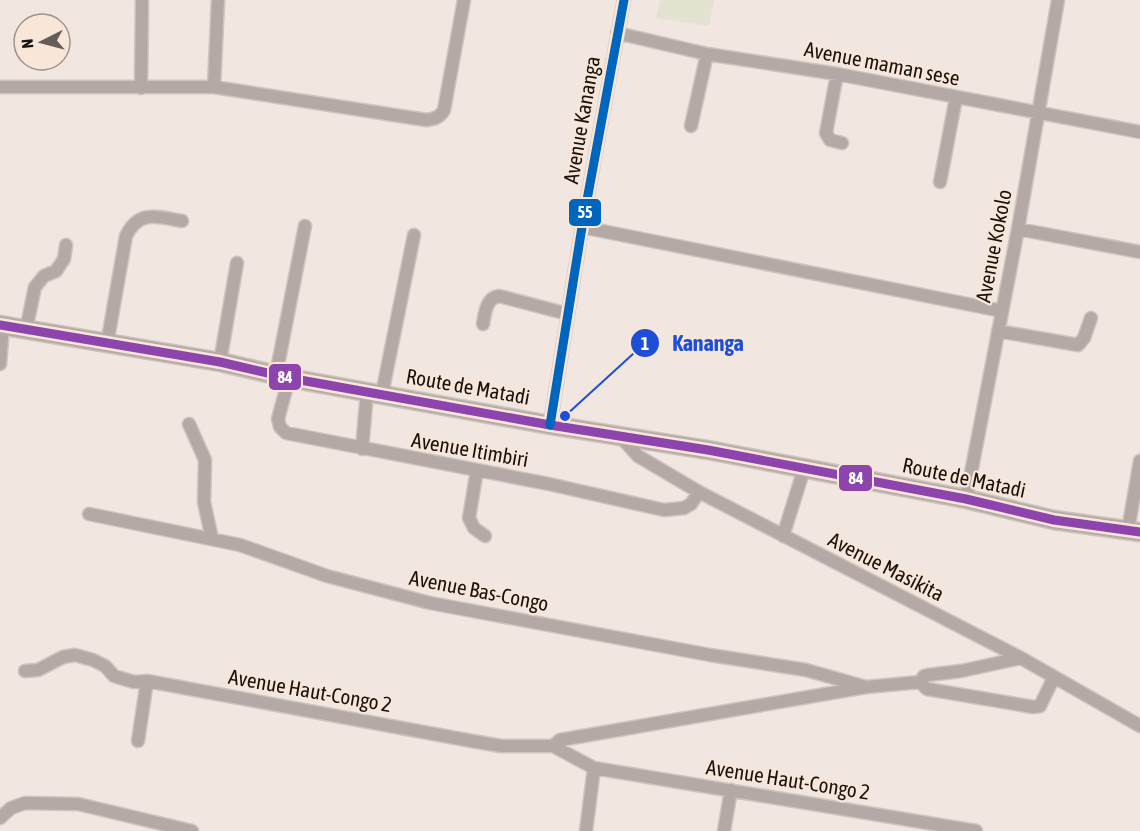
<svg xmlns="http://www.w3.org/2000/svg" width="1140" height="831" font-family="'Asap Condensed',sans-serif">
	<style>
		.green { fill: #e4e3d2 }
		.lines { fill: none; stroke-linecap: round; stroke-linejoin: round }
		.minor-casing { stroke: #cdc6c0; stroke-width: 15 }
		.primary-casing { stroke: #cdc6c0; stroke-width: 21 }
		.minor { stroke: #b5a9a6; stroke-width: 12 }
		.primary { stroke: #b8aba6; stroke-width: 18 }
		.bus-1-casing { stroke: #f8e6d9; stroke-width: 14 }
		.bus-2-casing { stroke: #f8e6d9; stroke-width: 14 }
		.bus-1 { stroke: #8e44ad; stroke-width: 9 }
		.bus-2 { stroke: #0065bd; stroke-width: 9 }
		.labels { text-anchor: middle; stroke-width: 4.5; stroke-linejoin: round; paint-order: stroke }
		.street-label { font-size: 21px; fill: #19130f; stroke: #f8e6d9 }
		.leader { fill: none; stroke: #1d4ed8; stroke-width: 2 }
		.callout-dot { fill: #1d4ed8; stroke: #f8e6d9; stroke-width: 2 }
		.mark-label { font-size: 18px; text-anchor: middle; font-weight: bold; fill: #fff }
		.callout-label { font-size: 22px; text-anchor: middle; font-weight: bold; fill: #1d4ed8; stroke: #f8e6d9; stroke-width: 4.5; stroke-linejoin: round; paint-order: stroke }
		.line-badge { stroke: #f8e6d9; stroke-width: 2 }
		.badge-label { font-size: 16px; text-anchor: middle; font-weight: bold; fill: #fff }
	</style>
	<rect width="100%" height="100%" fill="#f1e7e0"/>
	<path class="green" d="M660,0H714L709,26L656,18Z"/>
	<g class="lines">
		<defs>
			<path id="minor" d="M617,33L707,54L837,74L1140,132
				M837,74L826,133L830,140L842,143
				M0,87H214L426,120C435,119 440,117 444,110L464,0
				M214,87L218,0
				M141,88L142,0
				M691,126L707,54
				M940,182L956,98
				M582,227L1002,311
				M1018,229L1140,252
				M483,324C485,313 486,298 499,296L568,314
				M26,330L35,287L44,276L56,271L64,259L66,245
				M998,331L1078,345L1084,338L1091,318
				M107,344L126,236C139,209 158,217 182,221
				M220,362L237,263
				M0,364L3,325
				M276,375L305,226
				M289,378L278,419L280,427L286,433L549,484L664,510L684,508L691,504L699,492
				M382,394L414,235
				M189,424L205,460L204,502L212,539
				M550,425L582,227L624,0
				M620,436L638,456L699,492L1021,658L1140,726
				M362,449L367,392
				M477,470L469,518L474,528L485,536
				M966,499L1018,229L1058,0
				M89,514L240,545L327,576L430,603L710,655L806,670L866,687
				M1128,530L1140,461
				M783,536L804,469
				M25,671L38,670L63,657L75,655L93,660L105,666L114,676L134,682L147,681L472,741L501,746H553L594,768L586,831
				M920,682L927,689L1033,707L1040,706L1054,677
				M138,741L147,681
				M553,746L560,740L866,687L920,682L924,676L928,675L961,671L1021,658
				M594,768L976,831
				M0,818L11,808L25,803L78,804L192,831
				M724,831L731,790"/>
			<path id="primary" d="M0,325L220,362L289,378L550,425L708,450L966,499L1054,520L1140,532"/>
		</defs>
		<use href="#minor" class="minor-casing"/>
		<use href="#primary" class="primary-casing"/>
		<use href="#minor" class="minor"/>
		<use href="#primary" class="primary"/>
		<defs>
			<path id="bus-1" d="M0,325L220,362L289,378L550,425L708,450L966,499L1054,520L1140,532"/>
			<path id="bus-2" d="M550,425L582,227L624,0"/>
		</defs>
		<use href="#bus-1" class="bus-1-casing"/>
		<use href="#bus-2" class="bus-2-casing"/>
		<use href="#bus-1" class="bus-1"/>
		<use href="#bus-2" class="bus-2"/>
	</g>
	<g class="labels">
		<g class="street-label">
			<text transform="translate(882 64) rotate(11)" y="7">Avenue maman sese</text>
			<text transform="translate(582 120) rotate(-80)" y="7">Avenue Kananga</text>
			<text transform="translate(994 246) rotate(-79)" y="7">Avenue Kokolo</text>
			<text transform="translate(468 387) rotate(10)" y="7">Route de Matadi</text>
			<text transform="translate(470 450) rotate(10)" y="7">Avenue Itimbiri</text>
			<text transform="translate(964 478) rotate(12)" y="7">Route de Matadi</text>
			<text transform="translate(886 567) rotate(27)" y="7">Avenue Masikita</text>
			<text transform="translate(479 591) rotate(11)" y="7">Avenue Bas-Congo</text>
			<text transform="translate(310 691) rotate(10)" y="7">Avenue Haut-Congo 2</text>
			<text transform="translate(788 780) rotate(9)" y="7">Avenue Haut-Congo 2</text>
		</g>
	</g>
	<path class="leader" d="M565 416L645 343"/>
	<g class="callout-dot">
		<circle cx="565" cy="416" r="6"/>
		<circle cx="645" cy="343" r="15"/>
	</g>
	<g class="mark-label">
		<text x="645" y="350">1</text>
	</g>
	<g class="callout-label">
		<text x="708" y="351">Kananga</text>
	</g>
	<g class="line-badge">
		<rect x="568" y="198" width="34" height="29" rx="6" fill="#0065bd"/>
		<rect x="268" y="363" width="34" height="28" rx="6" fill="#8e44ad"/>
		<rect x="838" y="464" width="35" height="28" rx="6" fill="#8e44ad"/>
	</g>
	<g class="badge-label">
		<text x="585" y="218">55</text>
		<text x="285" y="383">84</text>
		<text x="856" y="484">84</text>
	</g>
	<g transform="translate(42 42) rotate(264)"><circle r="28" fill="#f8e6d9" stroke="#9f9288" stroke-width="1.5"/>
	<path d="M0-4.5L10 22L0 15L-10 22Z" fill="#655d58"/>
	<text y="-9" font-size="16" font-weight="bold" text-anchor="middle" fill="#19130f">N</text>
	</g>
</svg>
